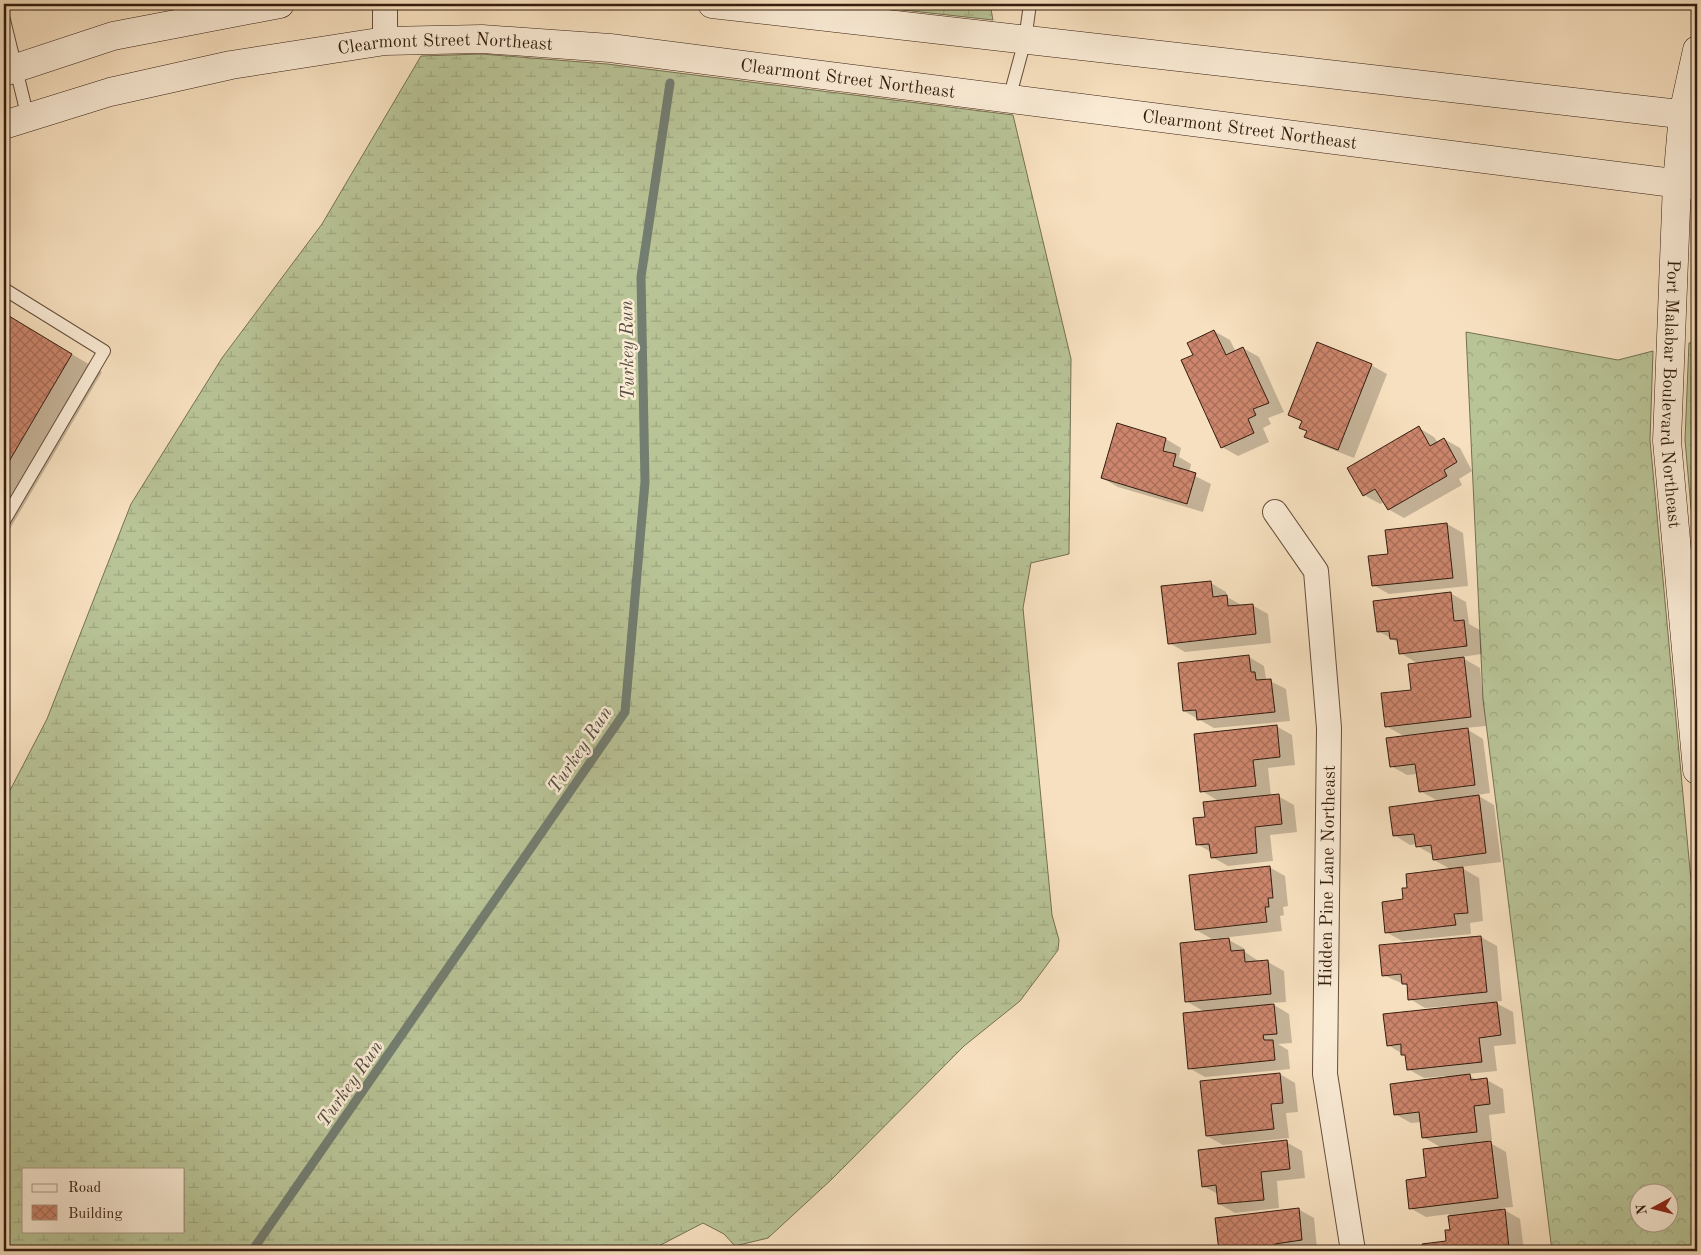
<svg xmlns="http://www.w3.org/2000/svg" width="1701" height="1255" font-family="'Old Standard TT',serif">
	<style>
		.forest { fill: url(#forest-crowns); stroke: #767052; fill-rule: evenodd }
		.wetland { fill: url(#wetland-marsh); stroke: #767052; fill-rule: evenodd }
		.shadow { fill: #0003 }
		.lines { fill: none; stroke-linecap: round; stroke-linejoin: round }
		.stream { stroke: #737d70; stroke-width: 9 }
		.building { fill: url(#building-cross-hatch); stroke: #341d0f }
		.lane-casing { stroke: #654e3b; stroke-width: 14 }
		.street-casing { stroke: #654e3b; stroke-width: 26 }
		.secondary-casing { stroke: #341d0f; stroke-width: 29 }
		.lane { stroke: #faebd5; stroke-width: 12 }
		.street { stroke: #faebd5; stroke-width: 24 }
		.secondary { stroke: #faebd5; stroke-width: 28 }
		.labels { text-anchor: middle; stroke-width: 5; stroke-linejoin: round; paint-order: stroke }
		.street-label { font-size: 18px; fill: #341d0f; stroke: #faebd5 }
		.water-label { font-size: 19px; font-style: italic; fill: #544d40; stroke: #faebd5 }
	</style>
	<defs>
		<pattern id="forest-crowns" width="20" height="18" patternUnits="userSpaceOnUse" patternTransform="scale(1.25)"><rect width="20" height="18" fill="#b8c396"/><path d="M2 6a3 3 0 1 1 6 0M12 15a3 3 0 1 1 6 0" fill="none" stroke="#9fa780"/></pattern>
		<pattern id="wetland-marsh" width="20" height="14" patternUnits="userSpaceOnUse" patternTransform="scale(1.25)"><rect width="20" height="14" fill="#b8c396"/><path d="M1 5h8M5 5V1M11 12h8M15 12V8" fill="none" stroke="#9fa780"/></pattern>
		<pattern id="building-cross-hatch" width="8" height="8" patternUnits="userSpaceOnUse" patternTransform="scale(1.25)"><rect width="8" height="8" fill="#cd866d"/><path d="M0 0l8 8M0 8l8-8" fill="none" stroke="#a76d58"/></pattern>
	</defs>
	<rect width="100%" height="100%" fill="#f7e0bf"/>
	<filter id="stains"><feTurbulence type="fractalNoise" baseFrequency=".004" numOctaves="4"/><feColorMatrix values="0 0 0 0 .2 0 0 0 0 .09 0 0 0 0 .02 0 0 0 .5 -.17"/></filter>
	<radialGradient id="worn" r=".72"><stop offset=".6" stop-color="#630" stop-opacity="0"/><stop offset="1" stop-color="#630" stop-opacity=".3"/></radialGradient>
	<path class="forest" d="M1466,332L1618,360L1653,351L1650,440L1697,945V1251H1552L1483,699ZM1638,1192H1668V1222H1638Z
		M1697,341V576L1685,440L1689,343Z"/>
	<path class="wetland" d="M849,4H990L993,20Z
		M481,54L607,64L1013,115L1071,359L1069,554L1031,563L1023,608L1052,915L1059,940L1058,950L1020,1001L964,1046L832,1179L768,1238L735,1246L724,1234L703,1223L649,1251H4V802L47,719L131,504L222,358L322,224L421,56ZM24,1169H184V1231H24Z"/>
	<path class="shadow" d="M4,314L102,372L4,539Z
		M1214,331L1230,340L1236,352L1243,348L1259,357L1284,412L1268,418L1271,424L1263,428L1269,442L1238,456L1222,447L1194,356Z
		M1371,365L1387,374L1354,458L1321,445L1306,436L1308,431L1303,422L1290,415Z
		M1419,428L1434,437L1438,443L1444,439L1460,448L1472,471L1459,479L1462,485L1404,518L1388,509L1384,502L1380,504L1364,495Z
		M1166,439L1181,448L1179,457L1191,464L1189,473L1211,484L1203,512L1118,487L1102,478Z
		M1447,524L1463,533L1468,586L1389,594L1373,585L1389,555Z
		M1211,583L1226,592L1227,597L1243,606L1252,605L1268,614L1271,643L1185,652L1169,643Z
		M1450,593L1466,602L1469,624L1480,630L1482,654L1461,657L1480,668L1486,726L1465,728L1483,739L1490,793L1477,795L1494,805L1501,862L1460,867L1479,878L1483,921L1470,923L1471,934L1402,941L1386,932L1408,889L1452,870L1434,860L1433,855L1417,846V844L1410,845L1394,835L1438,801L1420,791L1418,774L1407,775L1391,766L1409,735H1402L1386,726L1412,691L1419,664L1400,653L1399,643L1378,631Z
		M1249,657L1264,666L1266,679L1286,689L1290,721L1214,728L1184,711Z
		M1276,726L1292,735L1295,765L1268,768L1271,796H1278L1294,805L1297,832L1270,835L1273,861L1228,866L1212,857L1211,852L1197,844L1206,818L1220,802L1202,791Z
		M1269,867L1285,876L1288,906L1283,907L1284,915L1280,916L1282,931L1212,939L1196,930Z
		M1481,937L1497,946L1502,1001L1494,1002L1513,1012L1516,1044L1494,1046L1497,1071L1467,1074L1478,1081L1487,1080L1503,1089L1505,1113L1489,1115L1492,1140L1487,1141L1506,1152L1513,1207L1501,1208L1520,1219L1524,1251H1424L1423,1245L1447,1242L1451,1231L1449,1214L1426,1217L1410,1208L1442,1148L1423,1137L1421,1122L1411,1123L1395,1114L1445,1079V1076L1424,1078L1408,1069L1406,1056L1388,1045L1462,1007L1461,1005L1425,1008L1410,999L1408,986L1383,975Z
		M1229,940L1245,949V952L1260,962H1268L1284,971L1286,1002L1271,1003L1289,1014L1292,1043L1278,1044L1288,1050L1290,1069L1205,1077L1189,1068L1205,1012L1186,1001Z
		M1280,1074L1295,1083L1298,1112L1286,1113L1289,1138L1223,1145L1207,1136Z
		M1286,1142L1302,1151L1305,1178L1277,1181L1279,1208L1235,1213L1219,1204L1218,1194L1203,1186Z
		M1298,1209L1314,1218L1317,1249L1297,1251H1220L1216,1219Z"/>
	<g class="lines">
		<path class="stream" d="M252,1251L625,712L645,482L641,277L670,83"/>
	</g>
	<path class="building" d="M4,313L72,354L4,470Z
		M1214,330L1226,355L1243,347L1269,403L1253,409L1256,415L1248,419L1254,433L1221,448L1181,360L1193,355L1187,343Z
		M1317,342L1372,364L1338,450L1304,437L1307,431L1299,428L1302,421L1288,415Z
		M1117,423L1166,438L1163,451L1176,454L1173,466L1196,473L1187,504L1101,478Z
		M1419,426L1430,446L1444,438L1457,462L1444,470L1447,476L1388,510L1375,489L1363,496L1347,468Z
		M1447,523L1453,578L1372,586L1368,556L1388,554L1385,530Z
		M1211,581L1213,597L1227,595L1228,606L1253,604L1256,634L1168,644L1161,586Z
		M1451,592L1454,621L1464,620L1467,646L1399,654L1397,639H1390L1389,631L1377,632L1373,601Z
		M1249,655L1251,672H1255L1256,680L1271,679L1275,712L1197,720L1196,710L1183,711L1178,663Z
		M1464,657L1471,717L1385,727L1381,693L1411,690L1408,664Z
		M1277,725L1280,757L1253,760L1256,786L1200,792L1194,734Z
		M1468,728L1475,785L1419,792L1415,764L1390,767L1386,738Z
		M1279,794L1282,824L1255,827L1257,853L1211,858L1209,844L1196,845L1193,818L1205,817L1203,802Z
		M1479,795L1486,853L1433,860L1431,845L1416,847L1414,834L1393,836L1389,807Z
		M1270,866L1273,898H1268L1269,907H1265L1267,922L1195,930L1189,875Z
		M1463,867L1468,913L1454,914L1456,925L1385,933L1382,902L1403,899L1402,888H1407L1406,874Z
		M1481,936L1487,992L1408,1000L1407,984H1402L1401,974L1382,976L1379,945Z
		M1229,938L1231,951L1244,950L1245,962L1268,960L1271,994L1185,1002L1180,943Z
		M1497,1002L1501,1035L1479,1038L1482,1062L1407,1070L1405,1055H1401V1044L1387,1046L1383,1014Z
		M1274,1004L1277,1034L1263,1035L1264,1040H1273L1275,1060L1188,1069L1183,1013Z
		M1280,1073L1283,1103L1271,1104L1274,1129L1206,1136L1200,1081Z
		M1470,1074L1471,1080L1487,1078L1490,1104L1474,1106L1477,1132L1422,1138L1419,1112L1394,1115L1390,1084Z
		M1287,1140L1290,1169L1261,1172L1264,1200L1218,1204L1216,1185L1202,1187L1198,1150Z
		M1491,1141L1498,1198L1409,1209L1406,1180L1426,1177L1423,1149Z
		M1299,1208L1302,1240L1275,1244V1251H1219L1215,1218Z
		M1505,1209L1509,1248L1494,1249L1495,1251H1423L1422,1244L1446,1241L1445,1230H1450L1448,1216Z"/>
	<g class="lines">
		<defs>
			<path id="lane" d="M4,20L28,118
				M1009,99L1025,40L1030,4
				M4,289L104,351L4,521"/>
			<path id="street" d="M385,4V41
				M1275,512L1316,571L1329,728L1325,1074L1353,1251"/>
			<g id="secondary">
				<path d="M712,4L1697,116"/>
				<path id="s1" d="M1697,50L1683,114L1677,183L1667,441L1697,770"/>
				<path d="M4,72L113,36L280,4"/>
				<path id="s2" d="M4,125L110,92L231,65L385,41L482,39L610,48L1697,186"/>
			</g>
		</defs>
		<use href="#lane" class="lane-casing"/>
		<use href="#street" class="street-casing"/>
		<use href="#secondary" class="secondary-casing"/>
		<use href="#lane" class="lane"/>
		<use href="#street" class="street"/>
		<use href="#secondary" class="secondary"/>
	</g>
	<g class="labels">
		<g class="street-label">
			<text dy="6" stroke="none"><textPath href="#s2" startOffset="451">Clearmont Street Northeast</textPath></text>
			<text dy="6" stroke="none"><textPath href="#s2" startOffset="856">Clearmont Street Northeast</textPath></text>
			<text dy="6" stroke="none"><textPath href="#s2" startOffset="1261">Clearmont Street Northeast</textPath></text>
			<text dy="6" stroke="none"><textPath href="#s1" startOffset="346">Port Malabar Boulevard Northeast</textPath></text>
			<text transform="translate(1327 876) rotate(-89)" y="6">Hidden Pine Lane Northeast</text>
		</g>
		<g class="water-label">
			<text transform="translate(626 350) rotate(-91)" y="7">Turkey Run</text>
			<text transform="translate(579 749) rotate(-56)" y="7">Turkey Run</text>
			<text transform="translate(349 1083) rotate(-55)" y="7">Turkey Run</text>
		</g>
	</g>
	<rect width="1701" height="1255" fill="none" stroke="#f7e0bf" stroke-width="20"/>
	<rect x="5" y="5" width="1691" height="1245" fill="none" stroke="#341d0f" stroke-width="2.5"/>
	<rect x="10" y="10" width="1681" height="1235" fill="none" stroke="#341d0f"/>
	<rect x="22" y="1168" width="162" height="65" fill="#faebd5" stroke="#ab9986"/>
	<rect x="32" y="1184" width="25" height="8" fill="#faebd5" stroke="#ab9986"/>
	<text x="68" y="1192" font-size="15" fill="#341d0f">Road</text>
	<rect x="32" y="1205" width="25" height="15" fill="url(#building-cross-hatch)" stroke="#ab9986"/>
	<text x="68" y="1218" font-size="15" fill="#341d0f">Building</text>
	<g transform="translate(1654 1208) rotate(263)"><circle r="24" fill="#faebd5" stroke="#ab9986"/>
	<path d="M0-4L9 19L0 12L-9 19Z" fill="#8f2418"/>
	<text y="-8" font-size="14" font-weight="bold" text-anchor="middle" fill="#341d0f">N</text>
	</g>
	<rect width="100%" height="100%" filter="url(#stains)"/>
	<rect width="100%" height="100%" fill="url(#worn)"/>
</svg>
